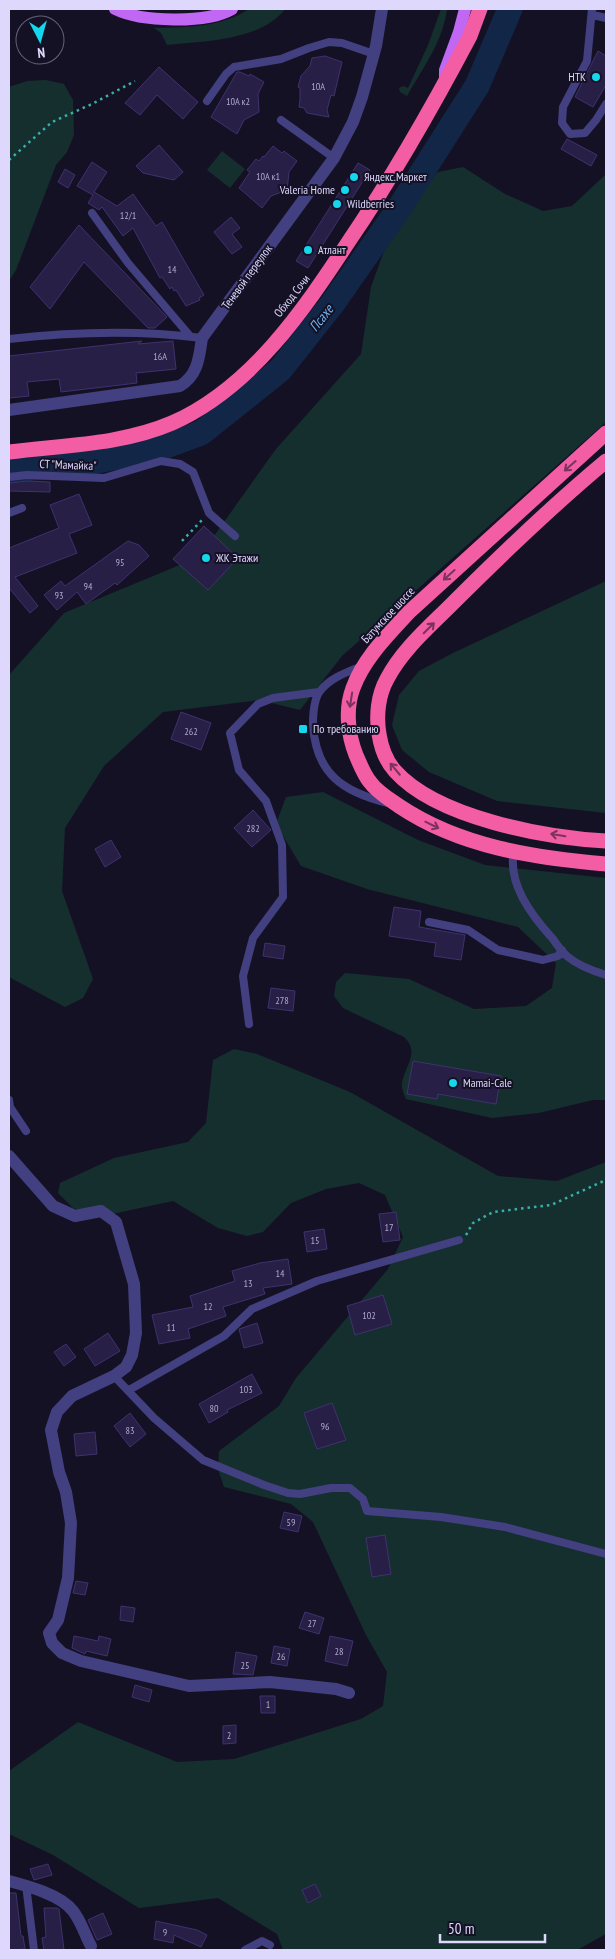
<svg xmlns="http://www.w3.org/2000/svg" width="615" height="1959" font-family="'PT Sans Narrow',sans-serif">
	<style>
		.green { fill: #152f2e }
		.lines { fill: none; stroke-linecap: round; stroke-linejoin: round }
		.river { stroke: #122748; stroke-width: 25 }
		.building { fill: #271f45; stroke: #3f326f }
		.path { stroke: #39afa9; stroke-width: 2.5; stroke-dasharray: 2.5 4; stroke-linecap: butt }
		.lane { stroke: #434081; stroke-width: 8 }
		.street { stroke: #434081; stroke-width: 12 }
		.primary { stroke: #c068f3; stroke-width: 12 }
		.highway { stroke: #f35da4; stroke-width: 15 }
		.oneway { stroke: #79335e }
		.poi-dot { fill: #14d6ed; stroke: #151125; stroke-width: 2 }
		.labels { text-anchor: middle; stroke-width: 4; stroke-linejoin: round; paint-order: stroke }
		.number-label { font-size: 10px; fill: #b0aace }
		.poi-label { font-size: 12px; fill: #ddd8fc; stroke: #151125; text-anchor: start }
		.street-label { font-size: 12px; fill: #ddd8fc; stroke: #151125 }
		.water-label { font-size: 14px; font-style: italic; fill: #6fb6f4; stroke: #151125 }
	</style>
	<rect width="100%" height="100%" fill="#151125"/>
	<path class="green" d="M249,9H285C261,41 203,41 167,45L161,33L154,28C187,27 220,28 249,9Z
		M441,9H447C443,41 423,68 407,96L400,92L399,88L403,86L408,88L428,45Z
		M46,80L64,84L73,100L74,135L67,152L56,165L16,270L9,281V87L27,81Z
		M222,151L245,169L230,188L207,170Z
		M463,167L505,194L543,211L572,206L606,174V422L342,656L300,710L259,700L163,712L104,766L65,828L62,891L93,979L83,998L65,1007L9,977V675L64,613L199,557L276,449L361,354L371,287L398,212L438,172Z
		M606,581V813L497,801L429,772L402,750L392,725L399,695L419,671L453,653Z
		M323,792L418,840L485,865L606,878V1100H593L539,1113L492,1118L406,1099C404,1094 401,1088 402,1084C404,1066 421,1053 404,1037L343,1008L334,996L336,982L345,973L409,979L474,1009L526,1006L552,988L556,963L518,927L367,889L301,866L276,824L286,797Z
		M234,1049L257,1054L350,1092L498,1176L557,1181L606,1162V1934L577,1950H283L277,1934L218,1898L139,1908L53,1855L9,1834V1771L78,1722L177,1762L234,1759L361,1719L383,1706L387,1672L366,1635L313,1522L291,1504L224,1487L218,1469L219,1451L279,1406L296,1378L388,1269L403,1237L385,1195L359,1183L326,1189L291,1203L263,1232L247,1236L218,1228L173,1201L98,1217L73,1208L58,1193L60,1183L114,1158L188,1142L206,1123L213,1060Z"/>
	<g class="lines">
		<path class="river" d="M9,470L82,464L158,449L201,433L280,370L333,303L400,207L477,86L510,9"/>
	</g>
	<path class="building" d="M598,51L606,56V85L593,107L575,97Z
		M325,56L342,62L334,96L331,95L327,110L329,117L307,113L304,108L299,107L300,100V88L298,87L301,76L310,66L312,58Z
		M159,67L198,102L183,119L157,95L140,115L125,103Z
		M237,72H240L249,76L250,74L264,82L258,94L259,112L244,120L237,134L211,117Z
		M567,139L597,155L591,166L561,149Z
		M159,145L183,172L174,180L143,173L136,166Z
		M273,146L282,153L284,151L297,161L289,172L287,190L271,196L262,208L239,188L250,172L247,170L256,159L259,161L263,156L264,157Z
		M92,162L107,172L94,192L117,206L133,194L156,226L162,222L204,295L199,298L200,300L186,306L176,290L174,291L172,287L170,289L162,277L160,278L133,228L123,236L102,207L99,210L88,203L93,195L77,186Z
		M358,163L370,170L308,268L296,261Z
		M65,169L75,175L68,188L58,182Z
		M231,217L240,228L232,234L242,247L232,254L214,232Z
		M79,225L167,317L155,328H148L84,262L50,309L30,287Z
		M142,341L138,344L173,341L176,369L136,373L137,383L61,392L59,379L27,382L29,396L9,398V356Z
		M27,481L50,482V492L9,491V483Z
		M79,494L92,525L69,534L77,553L15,577L38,606L30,613L9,588V548L59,528L50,505Z
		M204,526L238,558L208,590L173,559Z
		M128,541L139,545L149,556L117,585L115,583L86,604L77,592L57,610L44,595L61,581L65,586Z
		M181,712L211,723L201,750L171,739Z
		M253,810L271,830L252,847L234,828Z
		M111,840L121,857L105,867L95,849Z
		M394,907L421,911L419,927L465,935L461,960L434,956L436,943L389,936Z
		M265,943L285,946L283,959L263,956Z
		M271,988L295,991L293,1011L268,1008Z
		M413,1061L501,1076L496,1104L438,1094L437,1099L407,1094Z
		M396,1212L400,1240L383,1242L379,1214Z
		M324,1229L327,1249L307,1252L304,1232Z
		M288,1259L292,1284L263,1288L265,1294L223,1307L226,1316L188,1329L190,1338L159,1344L152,1315L193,1307L190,1296L235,1281L232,1271L260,1263Z
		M383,1295L392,1324L355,1335L347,1306Z
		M257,1323L263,1343L244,1348L239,1329Z
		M108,1333L120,1351L95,1366L84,1349Z
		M66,1344L76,1357L64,1366L54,1352Z
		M252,1374L262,1393L227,1410L228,1412L209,1423L199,1404Z
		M332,1403L346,1440L317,1449L304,1413Z
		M130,1413L146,1434L130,1447L114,1426Z
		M95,1432L97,1454L76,1456L74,1434Z
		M284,1512L302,1516L298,1532L280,1528Z
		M385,1535L391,1574L372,1577L366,1538Z
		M76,1581L88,1583L85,1595L73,1593Z
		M121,1606L135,1608L133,1622L120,1620Z
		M305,1612L324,1618L319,1634L299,1628Z
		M74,1636L98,1641L99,1636L111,1639L107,1656L86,1651L85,1654L72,1648Z
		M330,1636L353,1641L347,1666L325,1661Z
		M274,1646L290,1649L287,1666L271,1663Z
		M236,1652L257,1656L253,1675L233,1674Z
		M135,1685L152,1690L149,1702L132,1697Z
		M260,1696H275V1713H261Z
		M236,1725V1743L223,1744V1726Z
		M48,1864L52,1875L34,1880L30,1869Z
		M315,1884L321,1896L308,1903L302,1890Z
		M9,1893H16L21,1936H23L25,1949L9,1950Z
		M44,1908H57L59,1909L64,1950H44L42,1938L46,1937Z
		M103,1913L112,1934L97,1940L88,1920Z
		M156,1921L197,1930L207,1935L201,1947L174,1935L173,1943L154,1939Z"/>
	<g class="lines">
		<path class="path" d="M9,160L52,122L92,104L135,81
			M182,541L202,520
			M466,1235L473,1223L493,1212L551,1205L606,1180"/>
		<path class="lane" d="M592,9L587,61L563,107L562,123L570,134L585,133L596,120L606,104
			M593,15L606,18
			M207,101L226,74L234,67L281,59L309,48L329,42L342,43L374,54
			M281,120L334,158
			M92,213L128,263L190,336
			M9,339C72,332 138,330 202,338
			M9,477L27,475L104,478L161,461L180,464L193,472L209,513L235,536
			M9,513L22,508
			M362,666C347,672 330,678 320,691C314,699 313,715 313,725C316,774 343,792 388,803
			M514,850C507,884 532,916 553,939C557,945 562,952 568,957C579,966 593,971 606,975
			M429,922L468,930L498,950L543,960L558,956L562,950
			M249,1024L243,976L253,938L283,897L282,845L266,801L239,770L230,733L258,704L273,698L319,692
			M9,1100L10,1107L26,1131
			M114,1376L154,1418L203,1460L264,1485L288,1493L300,1494L331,1488H350L363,1499L367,1511L441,1517L505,1527L606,1554
			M129,1390L224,1336L252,1309L317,1281L459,1240
			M26,1885L34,1950
			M245,1950L262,1941L270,1945"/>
		<path class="street" d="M9,410L180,386C198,375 199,358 202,338L334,158L353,122L362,97L376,46L382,9
			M9,1156L53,1206L75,1216L101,1211L116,1222L134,1284L136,1333L132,1355L126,1367L114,1376L72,1396L57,1412L51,1430L59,1472L66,1492L71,1523L68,1578L58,1620L49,1633L52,1643L62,1653L81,1661L189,1686L270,1682L336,1689L349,1693
			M9,1881C28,1886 61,1895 73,1911C81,1921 85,1935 91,1946"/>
		<path class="primary" d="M115,9C141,22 206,24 232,9
			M445,80V70L459,32L465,9"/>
		<path class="highway" d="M606,433L409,612C388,635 364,658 353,688C345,709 348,735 356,755C360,764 364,775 370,782C377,792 389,799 399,806C460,847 535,858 606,864
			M9,452C63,445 121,445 172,423C251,388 303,311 349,241C394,175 433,106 470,36L480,9
			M606,461C552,506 501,555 451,605C429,627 402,650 387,679C378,695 376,716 379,734C381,747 386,761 395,771C437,818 546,838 606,841"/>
	</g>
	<defs><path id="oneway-shaft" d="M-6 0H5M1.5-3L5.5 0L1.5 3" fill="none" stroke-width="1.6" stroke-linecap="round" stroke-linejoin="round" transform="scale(1.25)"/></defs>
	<g class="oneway">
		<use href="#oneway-shaft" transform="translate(570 466) rotate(139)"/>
		<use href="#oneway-shaft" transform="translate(449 575) rotate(138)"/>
		<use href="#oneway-shaft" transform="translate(429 628) rotate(-45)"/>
		<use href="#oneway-shaft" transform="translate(351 700) rotate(99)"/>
		<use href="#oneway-shaft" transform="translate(395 769) rotate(-130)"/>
		<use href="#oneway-shaft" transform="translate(432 825) rotate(26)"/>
		<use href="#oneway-shaft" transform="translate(558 835) rotate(-171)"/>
	</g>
	<g class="poi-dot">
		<circle cx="596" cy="77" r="5"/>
		<circle cx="354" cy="177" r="5"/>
		<circle cx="345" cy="190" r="5"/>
		<circle cx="337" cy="204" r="5"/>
		<circle cx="308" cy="250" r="5"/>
		<circle cx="206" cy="558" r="5"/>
		<rect x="298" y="724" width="10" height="10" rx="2.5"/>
		<circle cx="453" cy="1083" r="5"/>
	</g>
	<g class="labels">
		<g class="number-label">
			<text x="318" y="90">10А</text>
			<text x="238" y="105">10А к2</text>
			<text x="268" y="180">10А к1</text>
			<text x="128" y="219">12/1</text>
			<text x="172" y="273">14</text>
			<text x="160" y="360">16А</text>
			<text x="120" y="566">95</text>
			<text x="88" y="590">94</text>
			<text x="59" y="599">93</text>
			<text x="191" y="735">262</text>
			<text x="253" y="832">282</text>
			<text x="282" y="1004">278</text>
			<text x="389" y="1231">17</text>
			<text x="315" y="1244">15</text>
			<text x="280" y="1277">14</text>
			<text x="248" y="1287">13</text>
			<text x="208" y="1310">12</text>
			<text x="369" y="1319">102</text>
			<text x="171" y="1331">11</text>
			<text x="246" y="1393">103</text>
			<text x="214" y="1412">80</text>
			<text x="325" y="1430">96</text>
			<text x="130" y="1434">83</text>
			<text x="291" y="1526">59</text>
			<text x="312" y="1627">27</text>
			<text x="339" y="1655">28</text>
			<text x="281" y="1660">26</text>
			<text x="245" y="1669">25</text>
			<text x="268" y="1708">1</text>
			<text x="229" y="1739">2</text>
			<text x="165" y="1936">9</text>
		</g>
		<g class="poi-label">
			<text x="586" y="81" text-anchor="end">НТК</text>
			<text x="364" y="181">Яндекс.Маркет</text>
			<text x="335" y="194" text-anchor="end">Valeria Home</text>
			<text x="347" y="208">Wildberries</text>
			<text x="318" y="254">Атлант</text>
			<text x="216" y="562">ЖК Этажи</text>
			<text x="313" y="733">По требованию</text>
			<text x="463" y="1087">Mamai-Cale</text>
		</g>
		<g class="street-label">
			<text transform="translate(247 277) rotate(-54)" y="4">Теневой переулок</text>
			<text transform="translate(292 296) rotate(-52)" y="4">Обход Сочи</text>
			<text transform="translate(68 465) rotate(2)" y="4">СТ "Мамайка"</text>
			<text transform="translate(388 615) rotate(-47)" y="4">Батумское шоссе</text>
		</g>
		<g class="water-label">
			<text transform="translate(321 318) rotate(-52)" y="5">Псахе</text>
		</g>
	</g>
	<rect width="615" height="1959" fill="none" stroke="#ddd8fc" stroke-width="20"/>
	<g transform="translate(40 40) rotate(174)"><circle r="24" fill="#151125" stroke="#65617b"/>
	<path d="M0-4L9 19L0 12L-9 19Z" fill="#14d6ed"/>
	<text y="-8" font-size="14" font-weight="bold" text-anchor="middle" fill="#ddd8fc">N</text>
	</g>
	<path d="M440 1934v8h105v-8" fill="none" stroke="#ddd8fc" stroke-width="2.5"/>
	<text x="448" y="1934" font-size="15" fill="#ddd8fc" stroke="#151125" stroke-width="4" paint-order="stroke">50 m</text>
</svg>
